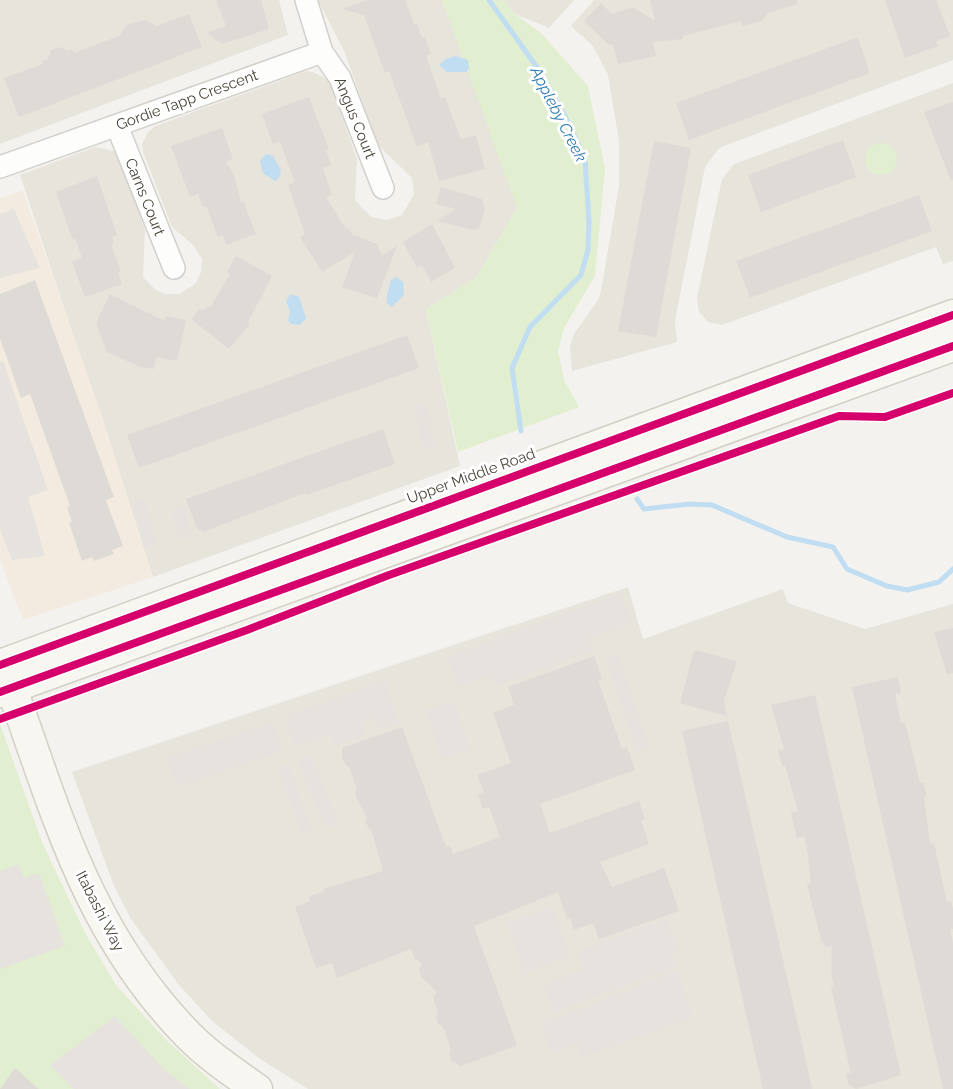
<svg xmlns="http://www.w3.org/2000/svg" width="953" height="1089" font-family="Raleway,sans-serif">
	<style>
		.residential { fill: #e7e4dc }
		.commercial { fill: #f3ebdf }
		.green { fill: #e1eecf }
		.parking { fill: #e6e3df }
		.water { fill: #c0ddf1 }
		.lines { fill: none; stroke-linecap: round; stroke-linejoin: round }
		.stream { stroke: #c0ddf1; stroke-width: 5 }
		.building { fill: #dedbd6 }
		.street-casing { stroke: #d2d0cb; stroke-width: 24 }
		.secondary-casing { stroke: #d3cfc5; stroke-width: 33 }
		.street { stroke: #fdfdfc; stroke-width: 21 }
		.secondary { stroke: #f7f6f1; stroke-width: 30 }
		.cycleway-casing { stroke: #fff; stroke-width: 11 }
		.cycleway { stroke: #d6006c; stroke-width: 8 }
		.labels { text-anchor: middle; stroke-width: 6; stroke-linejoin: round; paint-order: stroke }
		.street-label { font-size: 15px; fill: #4b4439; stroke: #fff }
		.water-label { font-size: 16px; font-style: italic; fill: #2e7ab2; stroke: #fff }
	</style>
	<rect width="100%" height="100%" fill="#f4f2ee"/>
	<path class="residential" d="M0,0H279L288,35L0,144Z
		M318,0H442L506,173L517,208L476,278L426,309L460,466L153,577L20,175L95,147L114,151L121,161L145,230L143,277L156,290L165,294H179L195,284L201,272L202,259L193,245L172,227L143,152L142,144L148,132L155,126L306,71L313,72L327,79L331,86L357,159L355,200L371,217L387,220L402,215L414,194L412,178L378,145L345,53Z
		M503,0H574L549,28L515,14Z
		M594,0H953V60L719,148L705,167L675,321L677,342L572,371L570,347L574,334L598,300L601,291L619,186V141L608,75L593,46L571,26Z
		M953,83V261L943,264L936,247L722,325L708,322L699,312L697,298L722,179L734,164Z
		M628,587L643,639L783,589L788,603L865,629L953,604V1089H308L260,1059L211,1020L179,985L131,919L114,886L72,772Z"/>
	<path class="commercial" d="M23,191L103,419L153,577L23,620L0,560V198Z"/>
	<path class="green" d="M442,0H503L515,14L541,33L588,86L605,169L595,276L564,328L558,351L564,380L579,407L458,452L426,309L476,278L517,208Z
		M865 159a16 16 0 1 1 32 0a16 16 0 1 1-32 0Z
		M0,724L42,842L85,933L116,985L164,1038L220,1089H0Z"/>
	<path class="parking" d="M14,209L40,268L0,278V214Z
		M3,361L48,490L28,497L45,556L12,560L0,529V362Z
		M427,404L435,447L423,449L415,406Z
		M145,499L157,545L145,548L133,502Z
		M184,506L192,537L179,540L171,509Z
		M622,593L632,622L589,638L593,650L497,685L492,674L458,686L447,657Z
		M618,653L649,746L637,750L605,658Z
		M385,681L399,722L380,729L375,717L361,722L365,736L335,746L331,734L295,746L284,716Z
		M454,701L470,749L441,758L426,710Z
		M272,722L282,751L178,787L168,758Z
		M311,756L339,823L326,829L298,761Z
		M288,764L312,830L302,834L278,768Z
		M18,864L24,878L39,873L65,946L0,969V871Z
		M553,908L570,957L524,973L507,923Z
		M666,919L679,952L672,955L676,966L554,1012L544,985L584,969L577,952Z
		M677,971L693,1017L582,1057L578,1044L551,1052L542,1024Z
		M115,1016L164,1069L190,1089H74L50,1065Z"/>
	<path class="water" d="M455,56L468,60L469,67L467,72H447L439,65L446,59Z
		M266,154L273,156L281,170L279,178L275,181L263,173L260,161Z
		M396,277L403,282L404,295L392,307L387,303C385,296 390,289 390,281Z
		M291,294L299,297L306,318L300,325L291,324L288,321L290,311L286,301Z"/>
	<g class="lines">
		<path class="stream" d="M489,0L541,73L566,118L585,159L589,222L588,250L581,275L530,327L512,368L521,431
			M637,499L644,509L690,504L712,505L787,537L833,547L847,569L887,586L907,590L939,582L953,569"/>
	</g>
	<path class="building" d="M216,0H261L269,29L222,44L207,33L226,26Z
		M367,0H405L414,24L417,23L422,38L425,37L431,54L426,56L441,99L445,97L461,139L476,135L485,169L439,181L428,142L417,147L389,71L385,73L364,15L343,9Z
		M650,0H797V4L768,13L762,21L742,26L741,21L683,36V39L653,42L656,56L618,64L613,45L608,44L584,21L601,3L612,14L633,7L655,21Z
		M885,0H936L950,36L936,41L938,46L905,58Z
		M189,14L202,47L19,117L4,78L43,64L42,61L48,59L51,50L59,47L68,51L73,49L74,53L119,36L127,25L145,20L157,26Z
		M858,37L870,73L689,140L676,103Z
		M309,97L329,149L326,150L331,165L323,168L332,195L326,197L346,229L348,228L352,234L377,244L382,255L397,246L377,298L342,287L355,252L322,272L300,237L305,234L288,185L295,182L280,142L273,144L262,114Z
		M953,102V180L951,181L924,112Z
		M222,128L233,159L226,162L234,175L241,202L243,201L256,234L226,245L223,235L218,237L207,208L202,206L198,194L190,197L171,146Z
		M843,140L856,177L761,212L748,175Z
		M654,141L691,148L656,337L618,331Z
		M97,176L117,235L112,237L114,243L111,244L121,272L118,273L122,284L85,297L72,262L82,258L76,240L72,238L56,192Z
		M441,187L482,199L485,210L479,228L474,230L437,221L456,209L436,204Z
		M919,195L932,231L750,298L736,261Z
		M432,224L455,268L431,282L422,265L417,268L403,242Z
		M236,256L272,276L248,322L250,324L229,349L191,319L200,308L203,311L207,306L210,308L230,274L227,272Z
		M35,280L114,497L106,500L123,546L112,550L114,554L94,561L92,557L82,561L69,523L72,522L67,507L70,506L30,394L21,398L0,338V294Z
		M110,294L165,321V316L186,320L177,361L156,357L154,369L140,367L107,352L96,323Z
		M407,335L419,368L139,468L127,435Z
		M383,429L395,464L306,495L305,493L203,532L202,529L198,531L186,499Z
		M953,628V673L947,674L934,632Z
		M694,650L737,661L724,701L727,716L680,703Z
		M594,656L602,679L598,680L622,749L627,747L635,770L540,804L550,833L639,801L645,819L641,821L649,844L600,862L612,887L664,868L679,911L599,939L593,923L574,930L570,918L567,919L558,892L474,926L517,1045L461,1066L452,1061L449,1054L451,1049L443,1027L438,1024L436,1017L438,1013L433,997L437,992L421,977L419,970L422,963L415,959L411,949L337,978L332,963L316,968L295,907L310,901L308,897L324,891L323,889L383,871L372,832L365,822L367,818L355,794L357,789L349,767L345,764L342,757V748L402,727L446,847L450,846L453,854L500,837L489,807L483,809L478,795L484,793L477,775L511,763L493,713L514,705L508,687Z
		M898,677L901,693L895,694L901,723L905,722L920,783L923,782L927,796L924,797L930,844L934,843L947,902L951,901L953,909V929H950L953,943V1089H943L852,687Z
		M815,695L901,1075L856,1089L848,1084L846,1074L851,1073L831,988L834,987L831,971L832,946L825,947L824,942L822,943L810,897L807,884L811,883L808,854L804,836L797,838L791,813L798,811L785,766H782L778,750L784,749L771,705Z
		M728,721L801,1038L812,1089H763L682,731Z
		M15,1068L39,1089H0Z"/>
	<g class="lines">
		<defs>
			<path id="street" d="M322,52L340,78L383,188
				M117,126L174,268
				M0,167L322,52L306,0"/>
			<path id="secondary" d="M0,665L953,315
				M5,670C55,806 84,929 189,1036C209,1056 234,1073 257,1089
				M0,692L953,346"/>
		</defs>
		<use href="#street" class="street-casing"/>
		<use href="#secondary" class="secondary-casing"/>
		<use href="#street" class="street"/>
		<use href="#secondary" class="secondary"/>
		<defs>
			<path id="cycleway" d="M0,665L953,315
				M0,692L953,346
				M0,719L247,630L389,575L839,416L885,417L953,393"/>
		</defs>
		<use href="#cycleway" class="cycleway-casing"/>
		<use href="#cycleway" class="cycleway"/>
	</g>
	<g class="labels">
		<g class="street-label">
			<text transform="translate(187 100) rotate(-20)" y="5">Gordie Tapp Crescent</text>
			<text transform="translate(355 118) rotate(68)" y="5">Angus Court</text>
			<text transform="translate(145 197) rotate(68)" y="5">Carns Court</text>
			<text transform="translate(471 476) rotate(-20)" y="5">Upper Middle Road</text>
			<text transform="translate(100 911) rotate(63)" y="5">Itabashi Way</text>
		</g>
		<g class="water-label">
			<text transform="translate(559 114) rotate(63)" y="6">Appleby Creek</text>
		</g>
	</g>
</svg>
